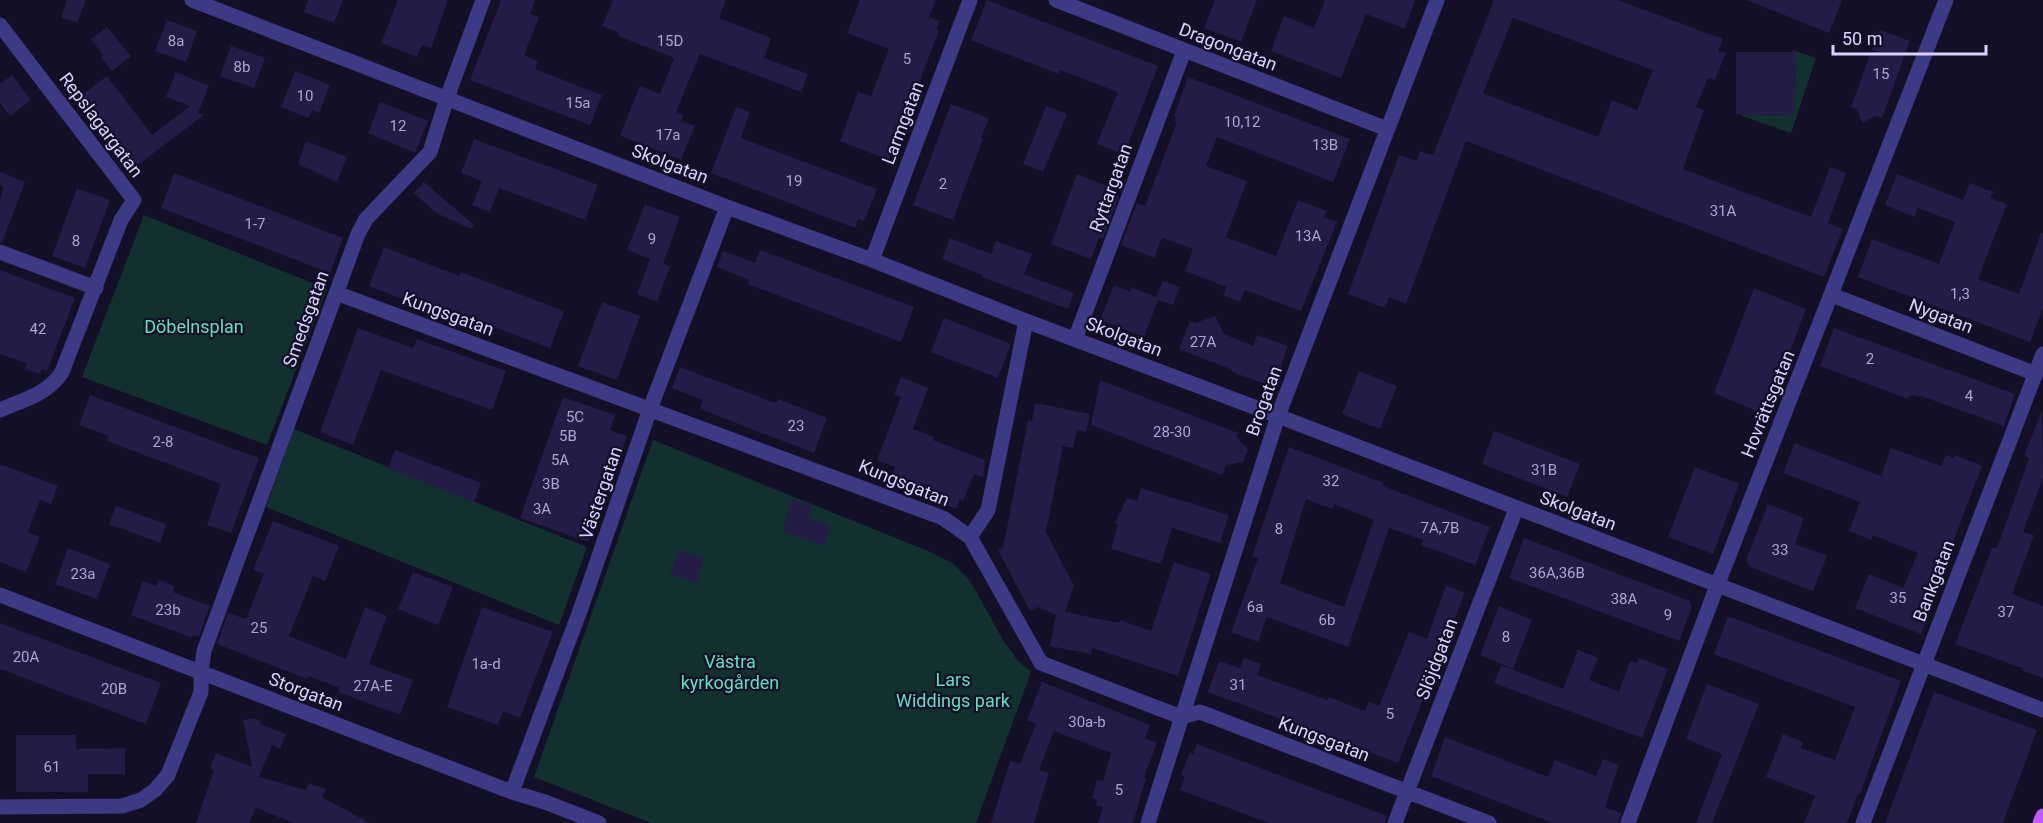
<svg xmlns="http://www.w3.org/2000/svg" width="2043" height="823" font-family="Roboto,sans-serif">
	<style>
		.green { fill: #12302f }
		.building { fill: #241b47; fill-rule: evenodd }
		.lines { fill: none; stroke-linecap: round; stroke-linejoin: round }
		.minor { stroke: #3d3a85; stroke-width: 15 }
		.major { stroke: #c25bff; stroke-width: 15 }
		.labels { text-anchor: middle; stroke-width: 4.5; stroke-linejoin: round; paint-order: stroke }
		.number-label { font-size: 15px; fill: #aca6d1 }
		.street-label { font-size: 18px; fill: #d9d4ff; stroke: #130f26 }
		.park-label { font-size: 18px; fill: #5fe0c0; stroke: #130f26 }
	</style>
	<rect width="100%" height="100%" fill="#130f26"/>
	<path class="green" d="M1793,50L1816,58L1791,133L1742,116V114L1794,115L1795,53L1792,52Z
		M144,215L327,289L267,445L82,377Z
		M294,429L587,547L559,625L266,507Z
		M653,440L928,551L952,563L971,582L1003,640L1018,661L1031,672L976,823H651L534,777Z"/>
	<path class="building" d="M67,0H86L77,23L61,17Z
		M308,0H343L334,23L304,12Z
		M398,0H448L431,48L422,45L417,57L381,43Z
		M501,0H535L530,14L539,17L524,55L538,61L535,69L602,95L590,125L470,80Z
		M613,0H726L719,18L771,38L764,58L808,74L801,92L700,54L676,112L683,115L681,121L695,126L681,160L626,138L620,135L640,86L660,94L674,58L618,36L619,33L602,26Z
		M860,0H936L929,17L940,21L936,30L939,31L889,160L840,141L858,92L871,96L889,49L847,33Z
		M987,0L1158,66L1124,155L1097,144L1118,92L1060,70L1058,74L971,40Z
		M1215,0H1257L1241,42L1204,28Z
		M1325,0H1415L1405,29L1366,14L1341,78L1271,51L1284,16L1314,28Z
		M1494,0H1618L1723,39L1718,52H1726L1715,80L1708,78L1696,107L1704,110L1683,169L1811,217L1830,167L1846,173L1828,223L1843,229L1824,277L1466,141L1406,304L1389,297L1385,308L1348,294L1399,155L1417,161L1420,151L1433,155ZM1513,18L1653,70L1637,110L1612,100L1598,137L1483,93Z
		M1747,0H1842L1829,33Z
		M167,20L197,31L186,62L155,51Z
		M107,27L131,56L112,71L101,58L103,55L91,39Z
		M1880,30L1910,41L1882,118L1875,116L1862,123L1857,109L1851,107L1871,52H1879L1872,50Z
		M231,46L265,58L254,88L220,76Z
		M1736,52H1795L1794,115L1736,114Z
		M295,71L330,85L319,113L312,110L309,118L281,107Z
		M176,72L209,86L198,113L204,115L131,170L78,98L107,76L152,135L190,106L166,97Z
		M12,75L31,100L10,116L0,103V84Z
		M1188,77L1350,139L1333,182L1217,137L1206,166L1247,181L1226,237L1276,256L1298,200L1327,211L1324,217L1337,222L1301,311L1245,290L1240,302L1223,295L1226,287L1185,271L1193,249L1162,238L1154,258L1121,245L1137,203L1145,206L1177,122L1175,121L1176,117L1174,116Z
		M380,102L428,121L415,153L368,133Z
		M951,104L989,118L981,138L983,139L953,220L913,205Z
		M1046,106L1067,114L1043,172L1023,164Z
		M736,107L750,112L741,138L877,189L864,221L858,219L855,228L711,173Z
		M474,139L598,185L585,220L499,188L490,212L472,205L482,181L461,173Z
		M306,141L347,157L337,182L298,164Z
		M0,172L25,182L2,243L0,242V199L4,188L0,184Z
		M174,173L343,238L330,273L161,208Z
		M1077,174L1117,190L1115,195L1119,196L1103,239L1099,237L1091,259L1051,244Z
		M1897,174L1963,200L1970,183L1993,192L1990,198L2007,204L1978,279L2019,294L2041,233H2043V308L2030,342L1858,277L1872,239L1939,264L1955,222L1918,208L1914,217L1885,205Z
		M424,182L474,225L471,229L436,213L414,193Z
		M77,188L110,200L85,268L52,256Z
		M645,204L680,217L663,264L661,263L670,267L657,302L637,294L650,259L627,250Z
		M950,238L991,254L996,241L1032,254L1024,274L1074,293L1068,309L982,277L983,275L942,259Z
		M384,247L459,276L461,272L564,311L550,348L448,310L446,316L369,286Z
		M760,250L914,307L901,342L748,284L749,280L717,267L723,251L755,263Z
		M0,270L75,298L47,371L42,369L40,374L25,369L27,364L0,354Z
		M1163,281L1180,287L1173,305L1158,300L1144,337L1100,320L1114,285L1130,292L1131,287L1156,297Z
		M1754,288L1806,309L1766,415L1714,393Z
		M602,302L640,316L617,380L578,366Z
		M1215,316L1224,334L1253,346L1257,335L1288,346L1275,383L1268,385L1232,372L1233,370L1179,349L1190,321L1195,323Z
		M944,318L1011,344L998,378L931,352Z
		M358,328L413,348L417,339L506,371L492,410L381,370L353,445L320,432Z
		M1834,328L2015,394L2004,426L1924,397L1910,395L1908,399L1820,366Z
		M680,367L776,403L778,399L827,418L814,453L700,409L703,400L672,388Z
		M1359,371L1397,386L1380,429L1342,414Z
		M901,377L928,388L913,429L934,437L933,440L985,460L983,477L974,474L963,501L960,499L956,509L889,483L895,467L877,460L901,397L894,394Z
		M1100,380L1238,433L1236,436L1248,450L1243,462L1226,465L1222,475L1091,425Z
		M90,395L259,458L231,533L207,525L221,484L107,441L109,436L79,425Z
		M563,397L615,415L610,430L627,436L588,542L520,518Z
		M1035,403L1090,414L1086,432L1077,430L1073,448L1063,446L1046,532L1074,586L1065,612L1119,623L1120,620L1151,631L1174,562L1211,574L1178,676L1092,648L1091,654L1050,646L1056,615L1038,607L1030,611L998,550L1003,548L1028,420L1032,421Z
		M2042,410L2043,478L2023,532L2034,535L2012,594L2043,606V678L2021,670L2022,668L1955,644L1992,548H1997L2029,458L2024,456Z
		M1494,431L1580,464L1567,497L1482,464Z
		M1795,443L1881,476L1891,448L1941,466L1946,455L1954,458L1955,455L1982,466L1937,584L1941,585L1921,634L1855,608L1869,574L1903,588L1918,553L1873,535L1871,540L1849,531L1860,502L1783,473Z
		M1289,447L1384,483L1383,486L1490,527L1477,561L1475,565L1421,545L1423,540L1389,528L1348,647L1267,617L1258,642L1231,632L1258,558L1252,556ZM1306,499L1333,509L1334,504L1374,520L1344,607L1280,583Z
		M395,450L481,483L474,502L388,468Z
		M0,464L58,486L51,504L40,500L28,532L40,537L26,572L0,562Z
		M1695,467L1739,484L1713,554L1668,537Z
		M1141,488L1229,515L1220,543L1172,528L1161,564L1111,549L1118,524L1115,523L1127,498L1137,501Z
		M792,500L812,506L808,518L830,525L824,546L782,532Z
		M1768,504L1804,518L1795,544L1827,556L1813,591L1750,567L1746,560Z
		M116,506L166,524L160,543L109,524Z
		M273,521L339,546L325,581L313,576L289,636L346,659L365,607L387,616L369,664L413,680L400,715L338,692L340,688L308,676L307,679L217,644L228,613L246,619L264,574L253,570Z
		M1524,538L1690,601L1692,607L1679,641L1509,578Z
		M68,548L110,564L97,599L55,584Z
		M679,550L704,558L696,583L670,574Z
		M413,572L453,587L438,625L398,609Z
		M159,580L175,587L173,592L210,606L199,637L193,635L192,638L131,615L143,581L156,586Z
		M1446,585L1465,593L1398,763L1208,692L1219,661L1240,668L1244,658L1261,664L1257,675L1327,700L1329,697L1365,711L1369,701L1379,706L1409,632L1427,639Z
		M1499,606L1532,620L1513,669L1480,655Z
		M482,607L553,632L520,718L503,711L498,725L447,707Z
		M1728,616L1901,681L1860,794H1858L1847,823H1804L1815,796L1766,777L1783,734L1803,742L1801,748L1835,760L1855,707L1714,654Z
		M0,623L161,683L146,724L0,669Z
		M1578,650L1598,658L1589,680L1619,692L1630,661L1637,663L1639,658L1668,669L1642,738L1494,683L1501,665L1563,689Z
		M1042,682L1150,725L1145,738L1157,743L1144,777L1146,778L1133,823H1098L1103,807L1096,805L1097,800L1092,798L1097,780L1103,781L1111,753L1054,731L1039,770L1049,773L1034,823H991L1010,761L1020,764L1036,724L1027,720Z
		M1707,684L1759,704L1712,823H1696L1722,754L1686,739Z
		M1934,692L2037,730L2003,823H1885Z
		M254,718L260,721V724L286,734L280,749L272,745L259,777L306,790L309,783L326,789L322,797L370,823H294L256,808L249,823H196L214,770L210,768L216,753L252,767L243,720Z
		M16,735H76V749L125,748V774H88V792H16Z
		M1445,737L1548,777L1555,760L1596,776L1603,759L1619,765L1605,807L1621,813L1618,823H1553L1431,776Z
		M1197,744L1387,816L1385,823H1269L1180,790L1185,776L1181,775L1190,752L1193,754Z"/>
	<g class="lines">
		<path class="minor" d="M192,0L727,207L872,260L1026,321L1278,416L2043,710
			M1056,0L1387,129
			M0,25L134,200L121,220L62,372C48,394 23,400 0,410
			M0,252L96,288
			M872,260L970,0
			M336,293L943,518L970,537L1041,663L1181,717L1200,712L1489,823
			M1832,295L2036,374
			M1075,339L1184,51
			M970,537L988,510L1026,321
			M0,595L512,792L545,802L599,823
			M512,792L581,608L650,409L727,207
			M0,807L122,806L141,800L155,790L168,775L201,692V672L204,651L358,234L366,219L430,152L447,98L483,0
			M1148,823L1278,416L1437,0
			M1395,823L1516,509
			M1628,823L1717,586L1946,0
			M1863,823L2043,354"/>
		<path class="major" d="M2040,823L2043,816"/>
	</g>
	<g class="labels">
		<g class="number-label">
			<text x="176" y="46">8a</text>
			<text x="670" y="46">15D</text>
			<text x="907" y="64">5</text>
			<text x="242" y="72">8b</text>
			<text x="1881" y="79">15</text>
			<text x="305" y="101">10</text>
			<text x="578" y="108">15a</text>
			<text x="1242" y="127">10,12</text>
			<text x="398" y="131">12</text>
			<text x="668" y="140">17a</text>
			<text x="1325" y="150">13B</text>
			<text x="794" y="186">19</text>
			<text x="943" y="189">2</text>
			<text x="1723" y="216">31A</text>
			<text x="255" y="229">1-7</text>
			<text x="1308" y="241">13A</text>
			<text x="652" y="244">9</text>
			<text x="76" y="246">8</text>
			<text x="1960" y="299">1,3</text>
			<text x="38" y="334">42</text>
			<text x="1203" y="347">27A</text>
			<text x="1870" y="364">2</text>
			<text x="1969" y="401">4</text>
			<text x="575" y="422">5C</text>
			<text x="796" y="431">23</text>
			<text x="1172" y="437">28-30</text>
			<text x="568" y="441">5B</text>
			<text x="163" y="447">2-8</text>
			<text x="560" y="465">5A</text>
			<text x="1544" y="475">31B</text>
			<text x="1331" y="486">32</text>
			<text x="551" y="489">3B</text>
			<text x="542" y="514">3A</text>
			<text x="1440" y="533">7A,7B</text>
			<text x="1279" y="534">8</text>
			<text x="1780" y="555">33</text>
			<text x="1557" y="578">36A,36B</text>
			<text x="83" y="579">23a</text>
			<text x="1898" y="603">35</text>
			<text x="1624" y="604">38A</text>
			<text x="1255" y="612">6a</text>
			<text x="168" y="615">23b</text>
			<text x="2006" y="617">37</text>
			<text x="1668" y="620">9</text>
			<text x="1327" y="625">6b</text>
			<text x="259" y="633">25</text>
			<text x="1506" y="642">8</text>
			<text x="26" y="662">20A</text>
			<text x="486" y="669">1a-d</text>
			<text x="1238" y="690">31</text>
			<text x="373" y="691">27A-E</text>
			<text x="114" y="694">20B</text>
			<text x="1390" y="719">5</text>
			<text x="1087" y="727">30a-b</text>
			<text x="52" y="772">61</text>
			<text x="1119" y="795">5</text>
		</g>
		<g class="street-label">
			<text transform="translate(1228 47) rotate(21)" y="6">Dragongatan</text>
			<text transform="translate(903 123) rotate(-69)" y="6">Larmgatan</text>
			<text transform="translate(101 125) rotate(53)" y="6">Repslagargatan</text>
			<text transform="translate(670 164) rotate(21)" y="6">Skolgatan</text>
			<text transform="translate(1111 188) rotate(-70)" y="6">Ryttargatan</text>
			<text transform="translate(448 314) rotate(20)" y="6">Kungsgatan</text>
			<text transform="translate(1941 316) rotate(21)" y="6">Nygatan</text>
			<text transform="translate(306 319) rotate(-70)" y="6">Smedsgatan</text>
			<text transform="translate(1124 337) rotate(21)" y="6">Skolgatan</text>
			<text transform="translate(1264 401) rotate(-70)" y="6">Brogatan</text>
			<text transform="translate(1768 404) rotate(-68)" y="6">Hovrättsgatan</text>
			<text transform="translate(904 483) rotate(22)" y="6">Kungsgatan</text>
			<text transform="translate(601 493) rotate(-71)" y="6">Västergatan</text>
			<text transform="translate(1578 511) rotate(21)" y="6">Skolgatan</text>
			<text transform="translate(1934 581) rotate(-69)" y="6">Bankgatan</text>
			<text transform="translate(1437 659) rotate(-69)" y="6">Slöjdgatan</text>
			<text transform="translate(306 692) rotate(21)" y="6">Storgatan</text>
			<text transform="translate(1324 739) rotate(21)" y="6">Kungsgatan</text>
		</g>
		<g class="park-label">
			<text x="194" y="333">Döbelnsplan</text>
			<text x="730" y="668">Västra<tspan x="730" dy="21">kyrkogården</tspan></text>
			<text x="953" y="686">Lars<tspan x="953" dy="21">Widdings park</tspan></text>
		</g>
	</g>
	<path d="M1833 45v9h153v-9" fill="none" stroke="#d9d4ff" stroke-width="3"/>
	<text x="1842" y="45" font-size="18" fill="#d9d4ff" stroke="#130f26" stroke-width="4.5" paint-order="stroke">50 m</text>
</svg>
